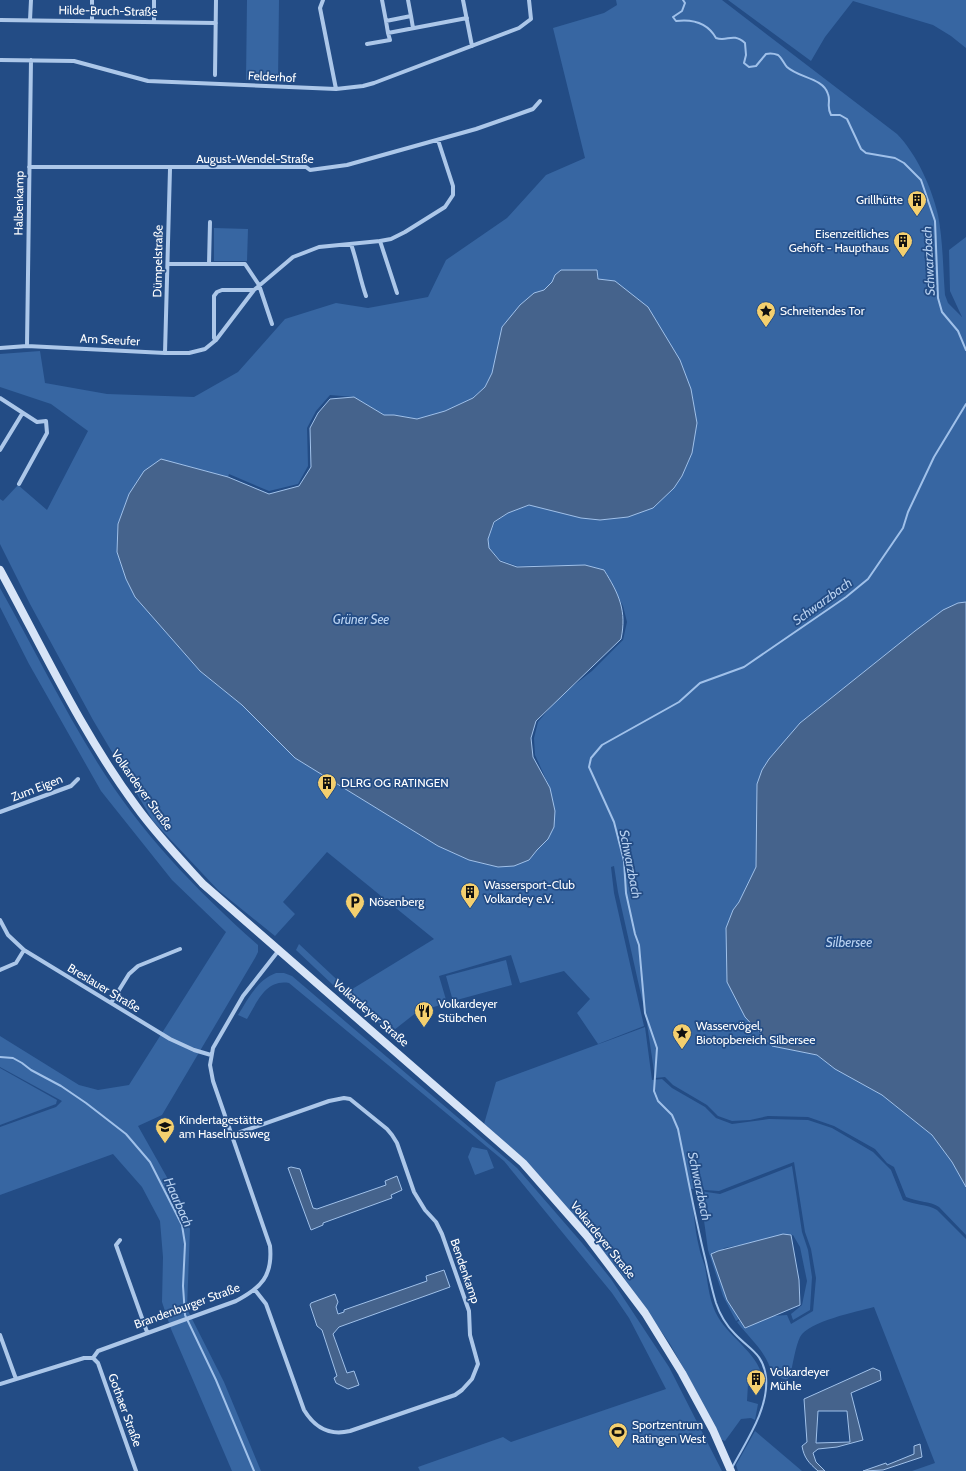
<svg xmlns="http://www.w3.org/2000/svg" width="966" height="1471" font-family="Cabin,sans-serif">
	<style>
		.green { fill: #3766a2; fill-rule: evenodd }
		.water { fill: #45638c; stroke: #a0c1ea; fill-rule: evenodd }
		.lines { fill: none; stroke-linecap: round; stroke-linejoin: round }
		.stream { stroke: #a0c1ea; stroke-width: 2 }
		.street { stroke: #acc7e9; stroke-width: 4 }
		.secondary { stroke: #d7e4f7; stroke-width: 8 }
		.labels { text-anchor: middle; stroke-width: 3.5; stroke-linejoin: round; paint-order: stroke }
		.street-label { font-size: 12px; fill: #fff; stroke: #234c85 }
		.poi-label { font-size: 12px; fill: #fff; stroke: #234c85; text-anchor: start }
		.water-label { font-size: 13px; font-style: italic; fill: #b8d1f0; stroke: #234c85 }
	</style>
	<rect width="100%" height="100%" fill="#234c85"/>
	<path class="green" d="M247,0H279L278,81L246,80Z
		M616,0H722L897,134C916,153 932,188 938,215C943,241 943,269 945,295L948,303L962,317L950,291L949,250L966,237V602L958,603L915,631L800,723L762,770L756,867L739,902L733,910L726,928L727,942L772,1045L817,1055L835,1069L882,1095L932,1135L952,1162L966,1187V1235L939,1207C930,1201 917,1202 906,1197L894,1167L887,1163L875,1149L834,1126L808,1117L768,1116L750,1120L732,1121L718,1116L707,1105L673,1085L665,1077L655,1078L646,1017L618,892L614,866L611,867L614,893L644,1026L598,1044L577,1013L590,999L564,971L520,983L511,955L439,976L447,1003L417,1012L389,1034L358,1000L351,1002L296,950L299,944L349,991L434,939L327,852L283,902L295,914L275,936L218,890L153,821L93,720L30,604L0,544V499L3,501L18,485L47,510L88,431L51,404L0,387V354L40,351L45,383L107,394L194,397L238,372L285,319L336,303L368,308L428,297L446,260L507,218L546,175L585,158L553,28L604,13L617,5ZM555,275L615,281L691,389L697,423L692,453L682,476L674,488L653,507L628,517L600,520L581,518L530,505L508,513L495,522L488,539L489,548L500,560L517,566L585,565L604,570L623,606L627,622L623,640L592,671L559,697L538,722L534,738L535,755L550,788L548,839L537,850L529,860L498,867L469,860L438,846L295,758L242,705L200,671L135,597L117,552L118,524L129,494L176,463L228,477L229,474L269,491L298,484L308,466L307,428L316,411L330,395L354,397L384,415H394L417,419L445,411L473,398L485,387L492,373L502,327L534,293L544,290L552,282Z
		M728,0H966V48L951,36L933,25L853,1L825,37L811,61Z
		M214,228L248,229L247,261H214Z
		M0,588C32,645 62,706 97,762C140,832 197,891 258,945V952L255,958L162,1115L138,1126L173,1188L190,1229L187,1309L224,1382L261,1471H232L171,1329L162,1302L163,1257L160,1221L142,1187L113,1154L0,1195V1127L56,1107L62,1101L0,1067V1036L79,1085L98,1090L129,1085L226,932L172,880L101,791L29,664L0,607Z
		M506,960L512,985L453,1001L446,976Z
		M276,973H284L292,976L517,1168L582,1243L611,1279L669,1367L722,1471H420L418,1467L503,1437L511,1442L666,1389L629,1318L612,1293L504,1161L289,983C266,979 257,1002 247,1019L238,1015C248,999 257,980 276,973Z
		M645,1027L652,1080L662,1079L672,1088L705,1107L716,1118L732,1124L769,1119L808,1120L832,1128L873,1152L891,1170L903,1200C914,1205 927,1204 937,1210L966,1239V1471H912L935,1463L874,1307C856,1312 809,1321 800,1337C795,1348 793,1364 790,1376L787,1380L772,1375C768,1353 750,1339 737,1322L744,1318L787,1315L791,1324L813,1311L816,1278L811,1249L805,1232L794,1162L719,1191L691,1189C694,1208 694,1228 699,1247C700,1253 703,1260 705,1267C708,1283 709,1302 718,1317C731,1340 766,1358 762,1386L748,1384L747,1401L758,1404L755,1420L751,1418L741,1419L725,1441L720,1439L695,1389L670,1344L620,1272L542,1179L484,1124L496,1082Z
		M0,1068L57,1100L56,1104L0,1125Z
		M472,1147L487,1150L494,1168L475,1175L468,1157Z
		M792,1166L802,1232L808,1250L812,1277L810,1310L793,1320L791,1314L802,1305L807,1281L800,1247L793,1235L724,1248L718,1256L741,1318L736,1321L723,1296L708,1250L700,1191L720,1194Z
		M755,1431L802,1471H738L736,1465Z"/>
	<path class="water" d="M561,270H597L598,279L615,281L648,307L680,360L691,389L697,423L692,453L682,476L674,488L653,508L628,517L600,520L581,518L529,505L508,513L494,522L488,539L489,548L500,561L517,567L585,565L604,570C619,594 627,611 621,639L536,721L531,738L533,757L550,788L555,811L554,827L548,839L537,850L529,860L514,866L498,867L469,860L438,846L295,758L242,705L200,671L135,597L126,579L117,552L118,524L129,494L144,471L161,459L228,477L269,494L299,486L311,467L310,428L318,413L330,399L354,397L384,415H394L417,419L445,411L473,398L485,387L492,373L502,327L520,305L534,293L544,290L552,282L555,275Z
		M966,602V1187L952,1162L932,1135L882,1095L835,1069L817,1055L772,1046L745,1017L727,982L726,928L733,910L739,902L756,867L757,784L762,770L769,759L800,723L915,631L943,610L958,603Z
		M291,1167L300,1169L313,1208L317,1209L386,1185L385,1181L397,1176L402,1190L391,1195L392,1198L323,1223V1225L311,1230L288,1168Z
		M783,1234L791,1235L799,1280L800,1305L745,1328L727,1300L711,1254L718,1251Z
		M444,1270L450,1287L339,1327L333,1334L347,1373L354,1371L359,1385L348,1389L336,1383L334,1378L337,1376L322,1330L317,1326L310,1305L311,1303L335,1294L338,1302L336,1307L338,1314L344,1312V1310L427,1281L426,1276Z
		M873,1368L880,1371L881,1380L851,1393L863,1440L837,1447L818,1449L813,1453L816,1462L825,1471H818C809,1463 804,1458 802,1446L807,1442L804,1399ZM818,1411H847L850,1442L816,1443Z
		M920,1444L922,1457L883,1470L863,1471L886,1463L887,1465L914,1454V1446Z"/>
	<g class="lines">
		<path class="stream" d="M683,0L685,3L682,11L673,17L676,21C692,19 707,22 716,38C728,42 732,32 745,43L746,55L744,63L749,67L756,66L766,54C770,53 773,53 778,55C782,58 784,64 787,67C799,78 823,78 828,94C831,102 826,106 831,115H840L847,119L861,149L866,153L895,158L904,163L921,180L935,221L938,298L942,312L958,331L966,350
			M0,1057L13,1058L22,1063L31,1070L61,1086L86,1103L126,1134L150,1162L182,1225L185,1244L183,1286L185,1315L216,1380L254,1471
			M733,1466C747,1440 769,1408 766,1377C763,1353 750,1350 735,1334C727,1326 720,1315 716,1303C712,1290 709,1276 706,1262C695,1218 687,1173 678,1129L672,1115L658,1101L654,1091L657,1048L645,1013L639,945L635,934L626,893L624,861L614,822L589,767L591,758L602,745L679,702L700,683L744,667L846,597L868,579L903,528L908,512L934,457L966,404"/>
		<path class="street" d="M323,0L320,8L336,89
			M382,0L386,21
			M408,0L411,16
			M463,0L472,46
			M0,20L216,23
			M30,20L31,0
			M92,21V0
			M154,21V0
			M413,28L411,16L386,21L388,33L467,18
			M367,44L390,40L388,33
			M0,60L74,61L148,81L336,89L363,86L374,83L519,28L531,19L529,0
			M215,75L216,0
			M29,167H306L310,170L347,165L476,129L533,109L540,101
			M380,241L397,293
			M351,244C357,261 360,279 366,296
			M168,264H245L259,285L272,324
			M209,264L210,222
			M216,340L214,338V296L217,292L222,290H254
			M27,346L31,60
			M0,348L27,346L165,353H189L205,349L216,340L254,290L293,257L319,247L380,241L391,239L405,232L445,207L453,195V186L438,140
			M165,353L170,169
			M0,398L37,422L46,421L47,433L19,484
			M0,450L22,414
			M0,812L71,786L78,779
			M0,920L8,935L24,950L170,1039L194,1050L211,1055
			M0,970L16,963L24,950
			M111,1003L129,974L138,966L180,949
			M232,1135L329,1101L344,1098L350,1099L387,1129L392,1135L397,1143L414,1192L425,1210L436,1222L442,1234L469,1311L470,1335L478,1364L472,1379L462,1390L455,1395L350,1431C329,1436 315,1428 304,1410L266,1304L255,1290
			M120,1240L116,1245L147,1332
			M0,1335L16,1379
			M93,1358L98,1351L236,1301C261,1288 273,1276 270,1246L213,1081L210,1065L213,1048L243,996L279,950
			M93,1358L98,1363L136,1471
			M0,1384L84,1358H93"/>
		<path class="secondary" d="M0,570C43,649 82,733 136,806C156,834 180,859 203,884L523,1163L587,1236L645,1313L682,1373L713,1430L731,1471"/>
	</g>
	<defs>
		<symbol id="building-pin" viewBox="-11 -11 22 30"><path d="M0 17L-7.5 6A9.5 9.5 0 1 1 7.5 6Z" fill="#f4cf6e" stroke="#234c85"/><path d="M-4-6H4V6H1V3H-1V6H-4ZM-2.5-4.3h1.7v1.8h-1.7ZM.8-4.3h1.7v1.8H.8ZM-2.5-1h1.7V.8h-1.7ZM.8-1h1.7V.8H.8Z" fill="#111"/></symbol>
		<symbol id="sight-pin" viewBox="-11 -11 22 30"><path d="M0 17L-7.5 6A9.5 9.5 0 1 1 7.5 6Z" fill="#f4cf6e" stroke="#234c85"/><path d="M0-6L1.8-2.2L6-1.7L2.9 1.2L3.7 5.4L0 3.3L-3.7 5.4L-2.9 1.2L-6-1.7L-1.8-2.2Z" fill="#111"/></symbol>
		<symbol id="parking-pin" viewBox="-11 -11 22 30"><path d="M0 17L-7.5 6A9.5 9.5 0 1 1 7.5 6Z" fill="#f4cf6e" stroke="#234c85"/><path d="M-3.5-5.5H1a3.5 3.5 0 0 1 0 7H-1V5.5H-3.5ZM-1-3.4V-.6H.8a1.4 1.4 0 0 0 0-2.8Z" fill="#111"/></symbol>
		<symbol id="restaurant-pin" viewBox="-11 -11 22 30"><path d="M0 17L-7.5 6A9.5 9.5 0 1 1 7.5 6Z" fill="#f4cf6e" stroke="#234c85"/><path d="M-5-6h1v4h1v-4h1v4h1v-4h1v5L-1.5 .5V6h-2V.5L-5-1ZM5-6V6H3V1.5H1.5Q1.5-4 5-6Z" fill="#111"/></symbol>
		<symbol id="school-pin" viewBox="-11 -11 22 30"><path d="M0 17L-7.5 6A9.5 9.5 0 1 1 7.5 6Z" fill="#f4cf6e" stroke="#234c85"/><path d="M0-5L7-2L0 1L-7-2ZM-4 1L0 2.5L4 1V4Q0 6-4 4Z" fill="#111"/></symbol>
		<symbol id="stadium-pin" viewBox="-11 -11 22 30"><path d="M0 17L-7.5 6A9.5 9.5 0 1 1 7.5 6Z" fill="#f4cf6e" stroke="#234c85"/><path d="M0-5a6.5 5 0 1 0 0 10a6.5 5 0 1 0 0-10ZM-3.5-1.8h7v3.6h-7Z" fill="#111"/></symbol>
	</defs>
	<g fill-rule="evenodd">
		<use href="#building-pin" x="906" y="189" width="22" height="30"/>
		<use href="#building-pin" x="892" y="230" width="22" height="30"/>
		<use href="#sight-pin" x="755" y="300" width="22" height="30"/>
		<use href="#building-pin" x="316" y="772" width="22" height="30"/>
		<use href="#building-pin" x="459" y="881" width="22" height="30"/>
		<use href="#parking-pin" x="344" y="891" width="22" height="30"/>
		<use href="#restaurant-pin" x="413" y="1000" width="22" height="30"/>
		<use href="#sight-pin" x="671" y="1022" width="22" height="30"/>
		<use href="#school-pin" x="154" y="1116" width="22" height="30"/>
		<use href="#building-pin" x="745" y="1368" width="22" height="30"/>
		<use href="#stadium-pin" x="607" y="1421" width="22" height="30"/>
	</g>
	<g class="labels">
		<g class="street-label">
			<text transform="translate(108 11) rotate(1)" y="4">Hilde-Bruch-Straße</text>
			<text transform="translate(272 77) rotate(3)" y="4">Felderhof</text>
			<text x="255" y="163">August-Wendel-Straße</text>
			<text transform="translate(19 203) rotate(-89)" y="4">Halbenkamp</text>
			<text transform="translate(158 261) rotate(-89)" y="4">Dümpelstraße</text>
			<text transform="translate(110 340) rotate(3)" y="4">Am Seeufer</text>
			<text transform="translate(37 788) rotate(-21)" y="4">Zum Eigen</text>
			<text transform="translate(142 790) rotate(54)" y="4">Volkardeyer Straße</text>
			<text transform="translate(104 988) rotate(31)" y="4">Breslauer Straße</text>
			<text transform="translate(371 1013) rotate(41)" y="4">Volkardeyer Straße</text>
			<text transform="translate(603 1240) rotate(51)" y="4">Volkardeyer Straße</text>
			<text transform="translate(465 1271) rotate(71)" y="4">Bendenkamp</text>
			<text transform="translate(187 1306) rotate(-20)" y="4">Brandenburger Straße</text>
			<text transform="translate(125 1410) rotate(70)" y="4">Gothaer Straße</text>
		</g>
		<g class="poi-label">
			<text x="903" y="204" text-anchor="end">Grillhütte</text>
			<text x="889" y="238" text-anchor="end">Eisenzeitliches<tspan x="889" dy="14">Gehöft - Haupthaus</tspan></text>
			<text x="780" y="315">Schreitendes Tor</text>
			<text x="341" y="787">DLRG OG RATINGEN</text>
			<text x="484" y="889">Wassersport-Club<tspan x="484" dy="14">Volkardey e.V.</tspan></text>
			<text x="369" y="906">Nösenberg</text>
			<text x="438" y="1008">Volkardeyer<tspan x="438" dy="14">Stübchen</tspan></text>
			<text x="696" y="1030">Wasservögel,<tspan x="696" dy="14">Biotopbereich Silbersee</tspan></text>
			<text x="179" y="1124">Kindertagestätte<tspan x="179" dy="14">am Haselnussweg</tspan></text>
			<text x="770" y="1376">Volkardeyer<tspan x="770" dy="14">Mühle</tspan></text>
			<text x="632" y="1429">Sportzentrum<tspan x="632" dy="14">Ratingen West</tspan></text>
		</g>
		<g class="water-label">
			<text transform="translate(928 261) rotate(-93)" y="5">Schwarzbach</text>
			<text transform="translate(822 601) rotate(-36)" y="5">Schwarzbach</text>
			<text x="361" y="624">Grüner See</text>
			<text transform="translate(631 864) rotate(79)" y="5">Schwarzbach</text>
			<text x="849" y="947">Silbersee</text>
			<text transform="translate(700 1186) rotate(78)" y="5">Schwarzbach</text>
			<text transform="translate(179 1202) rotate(66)" y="5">Haarbach</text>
		</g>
	</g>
</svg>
